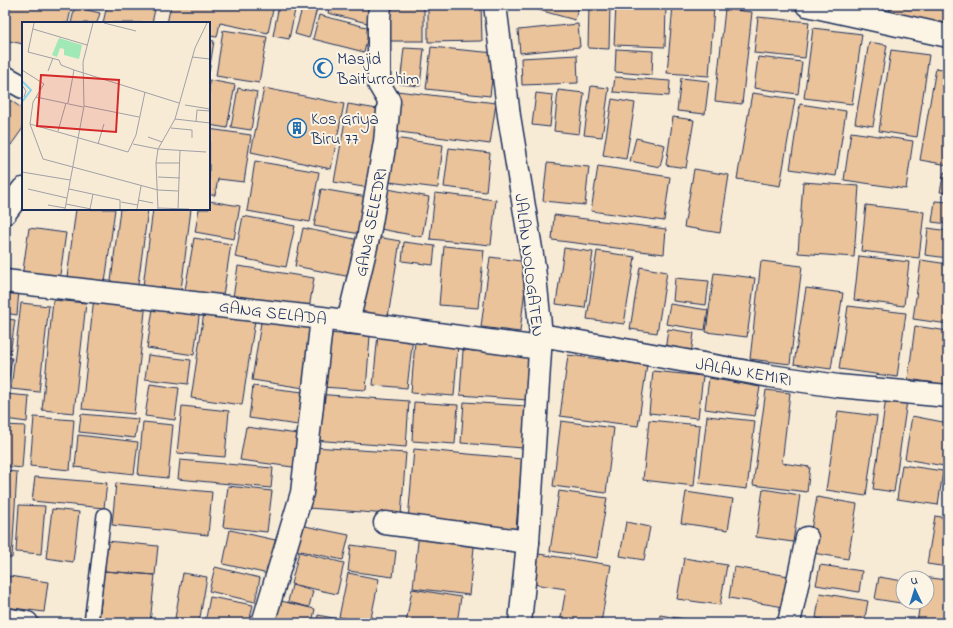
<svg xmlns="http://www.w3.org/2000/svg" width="953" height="628" font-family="'Indie Flower',sans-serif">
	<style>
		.building { fill: #eac39a; stroke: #1b2f5e }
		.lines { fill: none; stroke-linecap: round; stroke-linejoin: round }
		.lane-casing { stroke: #1b2f5e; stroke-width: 16 }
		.street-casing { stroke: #1b2f5e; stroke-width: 25 }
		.secondary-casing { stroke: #1b2f5e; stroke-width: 25 }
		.lane { stroke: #fcf5e5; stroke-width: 13 }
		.street { stroke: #fcf5e5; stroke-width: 22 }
		.secondary { stroke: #fcf5e5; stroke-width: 22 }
		.labels { text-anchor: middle; stroke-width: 4; stroke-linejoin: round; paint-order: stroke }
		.poi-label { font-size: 17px; fill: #1b2f5e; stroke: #fcf5e5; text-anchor: start }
		.street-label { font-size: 17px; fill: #1b2f5e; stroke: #fcf5e5 }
		.inset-river { fill: none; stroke: #89d5e9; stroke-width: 2 }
		.inset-road { fill: none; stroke: #a0a0a6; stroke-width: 1 }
		.view { fill: #d62828; fill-opacity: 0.15; stroke: #d62828; stroke-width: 2 }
		.inset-edge { fill: none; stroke: #1b2f5e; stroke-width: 2 }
	</style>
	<rect width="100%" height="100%" fill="#f8ebd6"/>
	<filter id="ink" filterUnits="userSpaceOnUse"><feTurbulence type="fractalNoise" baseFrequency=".025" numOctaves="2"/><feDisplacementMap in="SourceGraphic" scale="8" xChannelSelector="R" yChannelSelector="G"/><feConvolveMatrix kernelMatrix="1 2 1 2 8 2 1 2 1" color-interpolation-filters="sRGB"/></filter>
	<g filter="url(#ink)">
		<path class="building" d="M11,5H72L68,23H23V44L5,40V31Z
			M107,5H156L152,23H103Z
			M171,5H274L268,33L220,23L217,37L209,36V23H167Z
			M279,5H296L289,39L273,36Z
			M303,5H318L309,38L295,34Z
			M330,5H372L367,23L328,13Z
			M390,5H424V41H390Z
			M428,5H481L482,41L428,42Z
			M528,5H579L575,20L528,7Z
			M589,5H610L609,49L588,48Z
			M616,5H666L665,47L614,45Z
			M673,5L714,7L709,76L667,73Z
			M891,5H948V30L888,17Z
			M75,7L100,13L97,23H71Z
			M725,9L752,12L742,104L715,101Z
			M319,15L370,28L364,52L313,39Z
			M758,17L809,22L805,58L754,53Z
			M578,24L580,47L520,53L518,30Z
			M813,28L862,34L852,104L804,98Z
			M223,30L267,37L259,83L216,76Z
			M209,40L214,41L209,72Z
			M869,42L887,45L873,126L855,123Z
			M431,47L495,53L490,96L426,89Z
			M404,48L424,49L420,86L400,84Z
			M616,49L653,51L652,75L615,72Z
			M891,50L929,55L917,137L879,131Z
			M577,55L578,83L522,85L521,58Z
			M758,57L802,62L798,94L754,88Z
			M936,68L948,70V165L920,160Z
			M615,77L670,81L669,96L613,92Z
			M681,78L709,81L705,114L677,111Z
			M209,80L235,85L227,128L209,125Z
			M591,86L609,88L602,137L584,135Z
			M238,88L257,92L251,130L231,127Z
			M264,88L344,104L331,169L251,152Z
			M558,90L584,93L579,134L554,131Z
			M397,91L496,103L490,144L392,131Z
			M536,93L553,95L550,127L532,125Z
			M752,93L795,99L780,186L737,179Z
			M7,98L23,109V128L11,145L5,141V100Z
			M612,99L635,103L626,159L603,155Z
			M348,104L383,110L369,188L334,182Z
			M800,104L846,111L836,176L790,169Z
			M673,117L694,120L686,168L666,165Z
			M209,129L251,135L244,182L218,179L215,195H209Z
			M851,132L913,141L906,189L844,180Z
			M394,138L443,145L438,188L389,182Z
			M636,138L665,145L660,167L630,161Z
			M449,148L490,153L486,192L444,187Z
			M255,161L319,172L310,222L247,211Z
			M547,163L589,167L585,205L543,201Z
			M598,166L670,177L664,221L591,211Z
			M694,169L729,175L720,233L684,227Z
			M944,172L948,173V193L940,192Z
			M803,182L859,186L854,257L798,253Z
			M383,188L429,197L422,237L375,228Z
			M321,189L373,198L366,235L314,226Z
			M435,193L496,200L491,245L430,239Z
			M209,201L240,206L234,239L195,232L199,209H209Z
			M935,201L948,202V224L932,222Z
			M866,205L924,212L919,258L861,251Z
			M76,209H115L104,290L66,285Z
			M120,209H148L137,292L110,289Z
			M153,209H191L180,298L142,294Z
			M554,215L666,229L664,254L552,240Z
			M243,216L295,226L286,267L235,257Z
			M29,228L66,233L59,282L22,277Z
			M303,228L364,241L356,278L295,266Z
			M928,228L948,231V258L925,255Z
			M371,236L400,241L388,317L359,312Z
			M194,238L231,244L222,302L184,296Z
			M404,242L435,246L433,265L402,261Z
			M444,246L484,250L478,308L439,305Z
			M564,248L593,252L585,308L556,304Z
			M597,251L635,257L624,324L587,319Z
			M859,256L909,262L904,306L854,300Z
			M490,257L528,262L520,332L481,327Z
			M921,260L948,264V324L913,319Z
			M761,261L802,266L790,364L750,359Z
			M238,266L314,278L309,309L233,297Z
			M640,267L667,272L657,333L630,329Z
			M714,273L755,278L747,337L706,332Z
			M675,278L709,281L706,305L673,301Z
			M806,288L843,293L831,369L794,364Z
			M5,289L19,290L17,315L5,313Z
			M94,297L146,302L134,414L82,409Z
			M53,300L86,303L74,413L42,410Z
			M154,302L200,309L194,355L147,348Z
			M21,303L49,306L39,392L11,389Z
			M670,304L708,310L705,330L666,324Z
			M205,306L256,314L242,405L191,398Z
			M848,306L906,313L897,377L839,369Z
			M262,316L314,324L304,388L252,380Z
			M5,319L15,320L10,354H5Z
			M915,326L948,331V385L908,379Z
			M668,329L694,333L691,355L665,351Z
			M326,333L370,336L366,390L322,387Z
			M378,334L413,337L407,388L373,385Z
			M415,341L458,344L454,396L411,393Z
			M463,350L531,356L527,400L460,395Z
			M148,355L191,360L188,384L145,379Z
			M568,355L647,365L638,426L560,416Z
			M5,357L12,358L8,384H5Z
			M653,371L703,376L698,418L649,413Z
			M709,378L760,387L755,416L705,409Z
			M150,384L179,388L175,420L145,416Z
			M253,386L303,392L298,425L249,418Z
			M766,390L790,393L782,463L810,467L807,492L753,485Z
			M887,391L908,394L894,492L873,489Z
			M5,394L29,396L27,422L5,419Z
			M316,394L409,401L406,447L313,440Z
			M414,402L458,405L455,444L412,441Z
			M464,402L526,406L523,448L461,443Z
			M182,406L229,411L225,457L177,453Z
			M838,411L877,416L866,496L826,490Z
			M81,414L138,419L135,438L79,432Z
			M707,416L755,421L747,489L699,483Z
			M912,416L948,423V445L944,466L905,459Z
			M34,417L74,420L70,470L30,466Z
			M649,420L700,425L694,486L643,480Z
			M561,421L614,428L606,493L553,486Z
			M143,422L173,425L168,478L138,475Z
			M5,425L25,426L22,468L5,466Z
			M246,427L305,435L300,468L240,460Z
			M78,435L138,442L134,474L75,467Z
			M313,447L406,453L401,515L308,508Z
			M414,449L522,459L516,529L408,520Z
			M180,460L273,468L271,488L178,479Z
			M902,465L943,471L938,505L897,499Z
			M5,471L17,472L12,558H5Z
			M35,477L107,483L104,508L32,501Z
			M116,483L212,492L208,535L112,525Z
			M228,486L272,491L267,532L223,527Z
			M763,489L800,495L793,542L756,537Z
			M559,491L607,498L597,558L550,551Z
			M686,492L733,499L728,530L681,523Z
			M817,497L857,504L848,559L807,552Z
			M19,505L45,506L41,554L16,552Z
			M52,509L79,512L73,562L46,558Z
			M935,516L948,518V567L927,564Z
			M626,522L650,527L644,560L620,556Z
			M300,525L349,535L343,560L296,550Z
			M230,530L280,541L273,575L223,564Z
			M419,532L475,538L469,595L413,588Z
			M107,541L158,546L155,575L104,571Z
			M351,545L396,551L393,577L348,571Z
			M299,552L344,563L337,594L291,584Z
			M532,553L611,565L601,623H560L566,589L527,583Z
			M684,558L727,565L720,605L677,599Z
			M820,565L862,571L859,592L816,585Z
			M215,567L260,578L255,602L209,591Z
			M734,567L789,576L784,607L729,598Z
			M104,571L155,575L150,623L99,622Z
			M183,573L207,577L199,623L175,618Z
			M348,573L379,579L370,623L339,617Z
			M9,576L48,582L44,612L5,607Z
			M879,577L903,581V602H913V605L875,599Z
			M922,577L948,580V623H917L920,602H927V578Z
			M292,585L313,591L309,607L288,602Z
			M412,589L461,597L457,623H406Z
			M820,593L868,601L864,623H846L816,618Z
			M210,597L253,605L249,623H205Z
			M281,601L315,609L312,623H275Z
			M318,615L357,623H317Z
			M660,615L709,623H658Z"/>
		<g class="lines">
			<defs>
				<path id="lane" d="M91,623L104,515"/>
				<path id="street" d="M807,5L948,36
					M5,77L23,87
					M5,213L23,189
					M5,281L322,318L540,348
					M348,322L369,234L385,142L389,101L379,84V19L380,5
					M541,335L770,376L838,386L948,396
					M385,523L528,542
					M5,619L27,623
					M263,623L302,493L322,318
					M789,623L807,538"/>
				<path id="secondary" d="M495,5L509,116L534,267L541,335L528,542L520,623"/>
			</defs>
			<use href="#lane" class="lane-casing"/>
			<use href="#street" class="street-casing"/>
			<use href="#secondary" class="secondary-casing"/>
			<use href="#lane" class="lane"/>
			<use href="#street" class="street"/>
			<use href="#secondary" class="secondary"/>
		</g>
	</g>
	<defs>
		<symbol id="mosque-ring" viewBox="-11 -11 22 22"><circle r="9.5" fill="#fcf5e5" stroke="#1f6fb2" stroke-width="1.5"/><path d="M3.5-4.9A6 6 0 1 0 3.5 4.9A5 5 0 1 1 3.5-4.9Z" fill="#1f6fb2"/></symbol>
		<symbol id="building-ring" viewBox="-11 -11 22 22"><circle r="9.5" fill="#fcf5e5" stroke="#1f6fb2" stroke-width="1.5"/><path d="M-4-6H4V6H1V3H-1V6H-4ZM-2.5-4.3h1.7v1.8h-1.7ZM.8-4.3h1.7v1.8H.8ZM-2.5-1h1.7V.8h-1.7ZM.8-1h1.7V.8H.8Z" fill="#1f6fb2"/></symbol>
	</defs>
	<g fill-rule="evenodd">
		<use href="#mosque-ring" x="312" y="57" width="22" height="22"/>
		<use href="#building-ring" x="286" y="117" width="22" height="22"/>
	</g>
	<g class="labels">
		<g class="poi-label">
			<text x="337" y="64">Masjid<tspan x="337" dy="20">Baiturrohim</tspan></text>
			<text x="311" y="124">Kos Griya<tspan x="311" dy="20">Biru 77</tspan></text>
		</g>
		<g class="street-label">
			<text transform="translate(370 222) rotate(-79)" y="6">GANG SELEDRI</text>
			<text transform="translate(530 265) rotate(83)" y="6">JALAN NOLOGATEN</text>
			<text transform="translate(273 312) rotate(7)" y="6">GANG SELADA</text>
			<text transform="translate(744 371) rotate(10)" y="6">JALAN KEMIRI</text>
		</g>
	</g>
	<g transform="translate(22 22)">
		<rect width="188" height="188" fill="#f8ebd6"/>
		<path d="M37,16L60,23L57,37L42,33V27L38,26L35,35L30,33Z" fill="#a0e8b6"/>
		<path class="inset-river" d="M0,59L9,68L0,80"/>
		<path class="inset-road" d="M12,1L6,30L37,38L39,43L52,48L157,81M82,1L114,9M11,7L65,23M170,35L188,37M0,48L22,62L11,80L8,102L21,137L136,168L156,169M26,49L31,36M0,63L4,69L2,75M14,75L61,85M46,81L52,48M163,83L188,87M62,84L117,95M153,97L188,101M174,100L175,88L188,89M8,102L106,130L114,113L123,70M149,106L170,108V116M36,109L44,81M126,115L140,120M76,122L82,102M111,122L136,127L184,130M134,141H158M0,150L48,158M136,155L158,156M6,167L45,176M47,167L98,178V187M116,178L131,181M99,180L116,183M44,182L69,187M26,183L43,186M136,186L167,187M43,187L62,84L61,40L71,1M68,187L71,172M115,187L119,164M136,187L134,141L136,127L153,97L173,26L185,1M156,187L158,128"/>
		<path class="view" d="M19,53L97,58L94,110L15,104Z"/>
		<rect width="188" height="188" class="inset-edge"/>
	</g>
	<rect width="953" height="628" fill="none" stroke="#fcf5e5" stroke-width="20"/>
	<rect x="10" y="10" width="933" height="608" fill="none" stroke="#1b2f5e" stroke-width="1.5" filter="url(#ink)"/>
	<g transform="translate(915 590) rotate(356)"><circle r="19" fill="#fcf5e5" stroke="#a2a6af"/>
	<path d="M0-3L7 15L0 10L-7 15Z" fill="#1f6fb2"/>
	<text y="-6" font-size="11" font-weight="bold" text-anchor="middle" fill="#1b2f5e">U</text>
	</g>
</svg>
